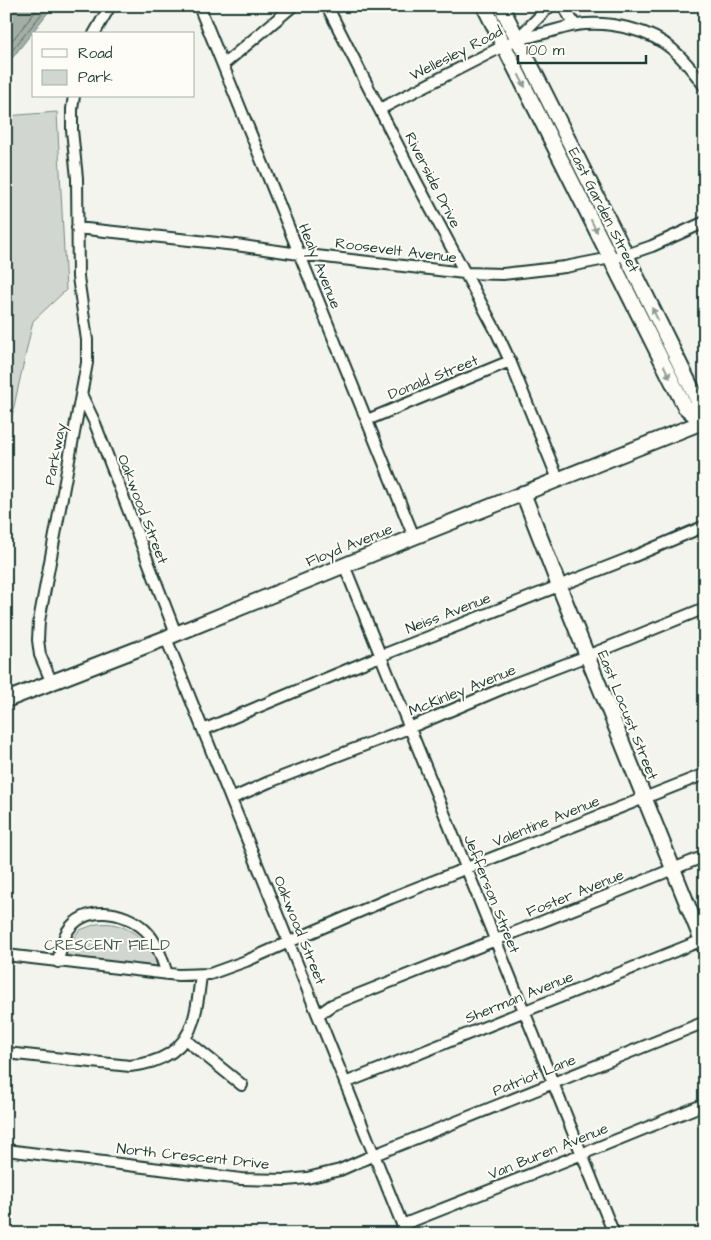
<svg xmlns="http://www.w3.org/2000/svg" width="711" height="1240" font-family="'Architects Daughter',sans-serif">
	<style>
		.green { fill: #d1d6d1; stroke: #788a82 }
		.water { fill: #a3aea7; stroke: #6e8179 }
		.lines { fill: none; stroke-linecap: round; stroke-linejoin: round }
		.shore { stroke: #546a62; stroke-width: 1 }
		.street-casing { stroke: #1f3d34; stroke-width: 14 }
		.secondary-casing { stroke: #1f3d34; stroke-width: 18 }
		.street { stroke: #fdfcf7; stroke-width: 10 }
		.secondary { stroke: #fdfcf7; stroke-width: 14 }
		.oneway { fill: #8e9c96 }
		.labels { text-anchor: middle; stroke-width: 4; stroke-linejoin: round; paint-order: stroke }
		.street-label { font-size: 15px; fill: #1f3d34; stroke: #fdfcf7 }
		.park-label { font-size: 15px; fill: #435c53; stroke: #fdfcf7 }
	</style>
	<rect width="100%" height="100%" fill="#f4f4ef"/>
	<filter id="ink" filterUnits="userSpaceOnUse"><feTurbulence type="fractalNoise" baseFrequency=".02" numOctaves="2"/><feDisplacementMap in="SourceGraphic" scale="10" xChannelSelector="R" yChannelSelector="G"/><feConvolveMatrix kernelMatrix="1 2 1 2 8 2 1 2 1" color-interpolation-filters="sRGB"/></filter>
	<g filter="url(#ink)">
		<path class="green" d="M57,112L66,290L33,321L6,442V116Z
			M96,924C101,924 107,923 112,924C135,928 158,949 157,973L64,962L72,939L80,930Z"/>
		<path class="water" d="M9,6H53L6,66V10Z"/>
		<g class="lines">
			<path class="shore" d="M6,48L40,6
				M6,58L48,6"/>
			<defs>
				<path id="street" d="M199,6L414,537
					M327,6L416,181L496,331L510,361L558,479
					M563,6L575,25
					M94,34L110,6
					M518,38L550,6
					M224,64L293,6
					M380,109L517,39C524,38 530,37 536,35C552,32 568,25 585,24C613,22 650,30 672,49C685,60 695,73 705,87
					M77,228L236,245L299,254L464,273L503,274L565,267L626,255L652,246L705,222
					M82,396L94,421L176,634
					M367,420L510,361
					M344,565L614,1234
					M166,638L406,1234
					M52,683L40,655L38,640L39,621L87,363V340L78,277L77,178L72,130V109L74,96
					M203,730L380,656L630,558L705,526
					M231,799L269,782L409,728L511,685L587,656L705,608
					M6,955L178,975L210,974L246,961L289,942L391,898L705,774
					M58,962C60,952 62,941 67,932C84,904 124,910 145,930C157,941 162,959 167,974
					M318,1015L332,1005L624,889L705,856
					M185,1039L242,1085
					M6,1053L130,1066C159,1063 184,1052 193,1021C198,1007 199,990 201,975
					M345,1083L705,939
					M6,1150L241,1179L287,1180L307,1178L340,1170L374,1155L705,1022
					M402,1225L582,1154L705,1104"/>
				<path id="secondary" d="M484,6L685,407L702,422
					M501,6L626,255L698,401L702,424
					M523,493L559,586L705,948
					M6,700L166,638L414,537L705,421"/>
			</defs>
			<use href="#street" class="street-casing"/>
			<use href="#secondary" class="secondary-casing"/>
			<use href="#street" class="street"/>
			<use href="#secondary" class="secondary"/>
		</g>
		<defs><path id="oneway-solid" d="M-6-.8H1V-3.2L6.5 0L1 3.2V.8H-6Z" transform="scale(1.25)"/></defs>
		<g class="oneway">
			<use href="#oneway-solid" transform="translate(522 81) rotate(63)"/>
			<use href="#oneway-solid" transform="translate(594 226) rotate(63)"/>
			<use href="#oneway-solid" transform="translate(655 314) rotate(-116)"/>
			<use href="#oneway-solid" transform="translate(667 372) rotate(64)"/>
		</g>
	</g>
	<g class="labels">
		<g class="street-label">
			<text transform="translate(456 53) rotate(-27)" y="5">Wellesley Road</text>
			<text transform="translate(433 180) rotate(63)" y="5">Riverside Drive</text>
			<text transform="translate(604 210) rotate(63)" y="5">East Garden Street</text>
			<text transform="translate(396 250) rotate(7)" y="5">Roosevelt Avenue</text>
			<text transform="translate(320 266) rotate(68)" y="5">Healy Avenue</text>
			<text transform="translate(433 377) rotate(-22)" y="5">Donald Street</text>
			<text transform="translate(55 454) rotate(-79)" y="5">Parkway</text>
			<text transform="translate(143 509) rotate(69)" y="5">Oakwood Street</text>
			<text transform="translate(349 545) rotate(-22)" y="5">Floyd Avenue</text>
			<text transform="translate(448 613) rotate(-21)" y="5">Neiss Avenue</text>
			<text transform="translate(462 690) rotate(-22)" y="5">McKinley Avenue</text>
			<text transform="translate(628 715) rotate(68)" y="5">East Locust Street</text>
			<text transform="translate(546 821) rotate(-22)" y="5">Valentine Avenue</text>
			<text transform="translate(575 893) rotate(-22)" y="5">Foster Avenue</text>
			<text transform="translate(492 894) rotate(68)" y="5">Jefferson Street</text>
			<text transform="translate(300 930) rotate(68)" y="5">Oakwood Street</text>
			<text transform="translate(519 997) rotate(-22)" y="5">Sherman Avenue</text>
			<text transform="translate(534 1075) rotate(-22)" y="5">Patriot Lane</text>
			<text transform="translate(548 1151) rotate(-22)" y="5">Van Buren Avenue</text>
			<text transform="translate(193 1156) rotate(6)" y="5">North Crescent Drive</text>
		</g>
		<g class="park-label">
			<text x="107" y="950">CRESCENT FIELD</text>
		</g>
	</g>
	<rect width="711" height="1240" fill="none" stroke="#fdfcf7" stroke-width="25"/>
	<rect x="12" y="12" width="686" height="1215" fill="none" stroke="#1f3d34" stroke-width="2" filter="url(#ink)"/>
	<rect x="32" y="32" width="162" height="65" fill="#fdfcf7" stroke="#a4b0a9"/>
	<rect x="42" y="49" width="25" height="8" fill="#fdfcf7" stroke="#a4b0a9"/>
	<text x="78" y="58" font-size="15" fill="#1f3d34">Road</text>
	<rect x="42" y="70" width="25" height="15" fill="#d1d6d1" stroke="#a4b0a9"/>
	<text x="78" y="82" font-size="15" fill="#1f3d34">Park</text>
	<path d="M518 55v8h128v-8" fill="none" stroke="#1f3d34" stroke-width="2.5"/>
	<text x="526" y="55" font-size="15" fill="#1f3d34" stroke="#fdfcf7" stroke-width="4" paint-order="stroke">100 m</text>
</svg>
